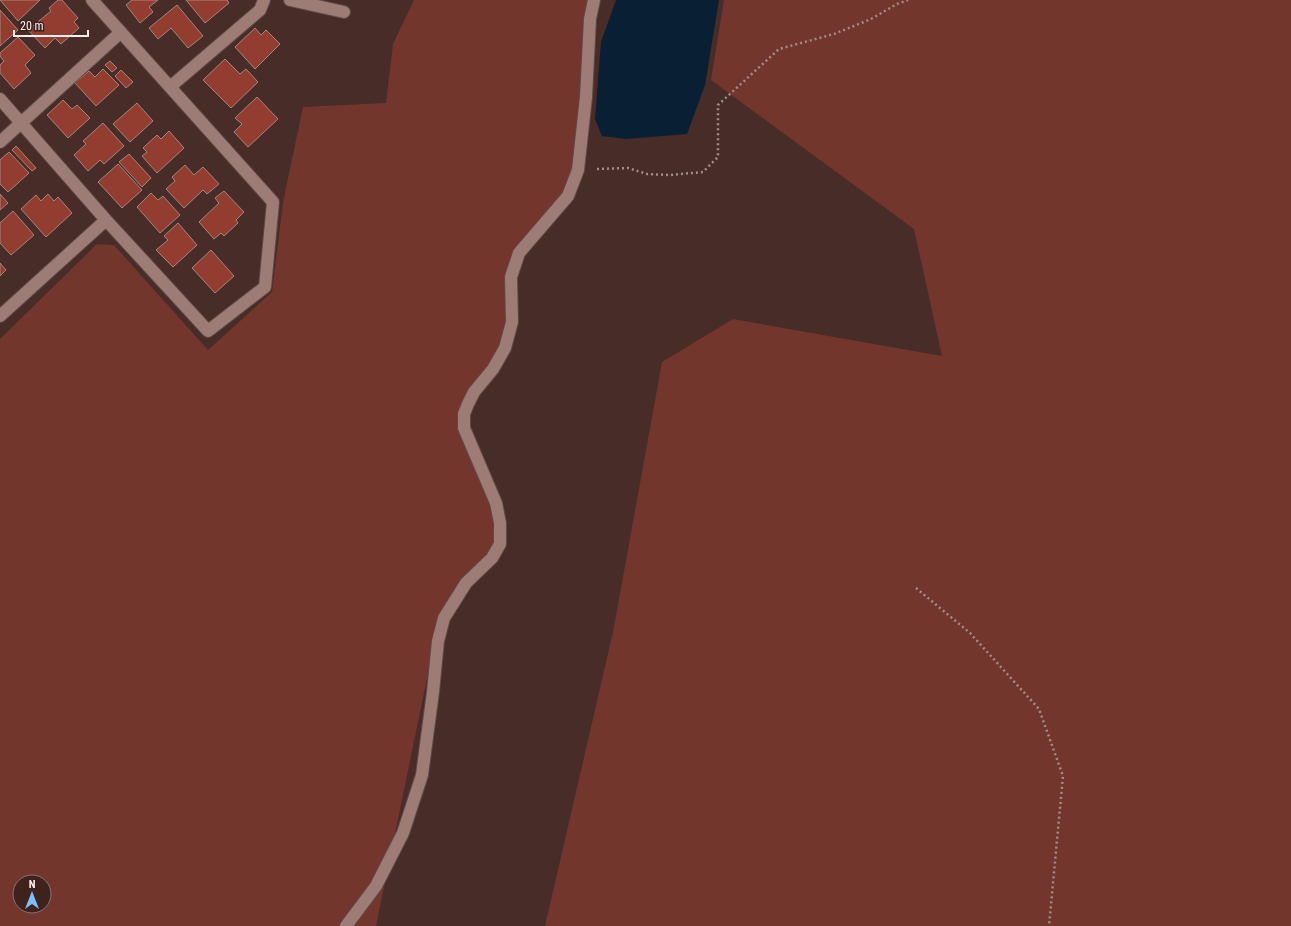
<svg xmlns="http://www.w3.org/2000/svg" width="1291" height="926" font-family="'Roboto Condensed',sans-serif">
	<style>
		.green { fill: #73362c; fill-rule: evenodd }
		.water { fill: #091f33 }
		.building { fill: #923d30; stroke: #a6857f }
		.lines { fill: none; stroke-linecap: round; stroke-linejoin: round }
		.street-casing { stroke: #5f4946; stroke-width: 14 }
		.path { stroke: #a28e8b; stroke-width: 2.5; stroke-dasharray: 2 3; stroke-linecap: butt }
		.street { stroke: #9d7c76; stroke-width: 12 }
	</style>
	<rect width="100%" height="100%" fill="#472c27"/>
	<path class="green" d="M414,0H589L573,173L566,191L515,253L508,323L503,344L488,367L479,376L463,402L495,517V544L439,620L376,926H0V339L97,244L114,245L208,350L272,292L283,202L303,107L386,103L393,44ZM20,882H44V906H20Z
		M724,0H1291V926H545L613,632L662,362L733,319L942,356L914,229L711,80Z"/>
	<path class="water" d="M616,0H719L705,85L687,134L626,139L602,136L595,119L601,42Z"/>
	<path class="building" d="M0,0H40L18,21Z
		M58,0H62L78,18L74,22L79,28L61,44L55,38L45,48L28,30L51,11L49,8Z
		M132,0H158L149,7L153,12L140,23L126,5Z
		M186,0H227L229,3L205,23Z
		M177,5L203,36L188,48L171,28L158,39L149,28Z
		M0,10L18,30L0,46Z
		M255,28L261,35L266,30L280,44L255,69L235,47Z
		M18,37L35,55L25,65L31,73L14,89L0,73V65L4,61L0,56V53Z
		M225,59L240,74L246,69L258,82L231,108L203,80Z
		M110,61L117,68L112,72L105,65Z
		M103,69L119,85L96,106L75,83L89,71L95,77Z
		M121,70L133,82L126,88L115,76Z
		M257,97L278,119L248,147L234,132L242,124L235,118Z
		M63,100L72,109L77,105L90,118L68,138L47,115Z
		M137,103L153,121L130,142L113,124Z
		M103,123L124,146L104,164L100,160L88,171L74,155L86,144L83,141Z
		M169,131L184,148L157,173L142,156L147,152L143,148L157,135L161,139Z
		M16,146L36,168L32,171L12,150Z
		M9,152L29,173L8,192L0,184V160Z
		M129,154L151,178L142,187L119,162Z
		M118,164L142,190L122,208L98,182Z
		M185,165L194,175L203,167L219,184L207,194L203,190L184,208L166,189L175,181L172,177Z
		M224,191L244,212L236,220L238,223L224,236L221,233L214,239L199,222L219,203L215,198Z
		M151,193L158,200L163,196L180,215L160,233L137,207Z
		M0,194L8,203L0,210Z
		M48,194L54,201L58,197L72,213L46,237L21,209L36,195L41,201Z
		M13,211L34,235L11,255L0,243V223Z
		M178,223L197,245L173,267L156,250L168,240L164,236Z
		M211,250L234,276L215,293L192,268Z
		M0,263L6,270L0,276Z"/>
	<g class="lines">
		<defs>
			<path id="street" d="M290,0L344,12
				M170,87L260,10L264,0
				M0,99L106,220L208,331L265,287L273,202L92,0
				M0,142L121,32
				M0,316L106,220
				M346,926L376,886L403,833L422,775L433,692L438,641L444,618L466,583L492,558L500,544V523L496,503L464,428V414L468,404L474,392L493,369L505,348L512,322L511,277L519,253L568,196L578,170L586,97L590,19L594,0"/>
		</defs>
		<use href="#street" class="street-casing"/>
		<path class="path" d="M597,169L628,168L647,174L670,175L703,172L718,157V105L779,49L834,34L871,19L897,4L908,0
			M916,588L970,633L1039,709L1063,776L1049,926"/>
		<use href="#street" class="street"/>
	</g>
	<g transform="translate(32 894)"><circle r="19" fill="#3d221d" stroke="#8a7571"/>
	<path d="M0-3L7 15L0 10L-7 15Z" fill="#7dbef9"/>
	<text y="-6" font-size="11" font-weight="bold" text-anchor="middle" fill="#fdf1ef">N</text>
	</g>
	<path d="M14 30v6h74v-6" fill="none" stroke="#fdf1ef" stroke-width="2"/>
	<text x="20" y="30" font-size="12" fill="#fdf1ef" stroke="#3d221d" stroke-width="3" paint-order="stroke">20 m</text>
</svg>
